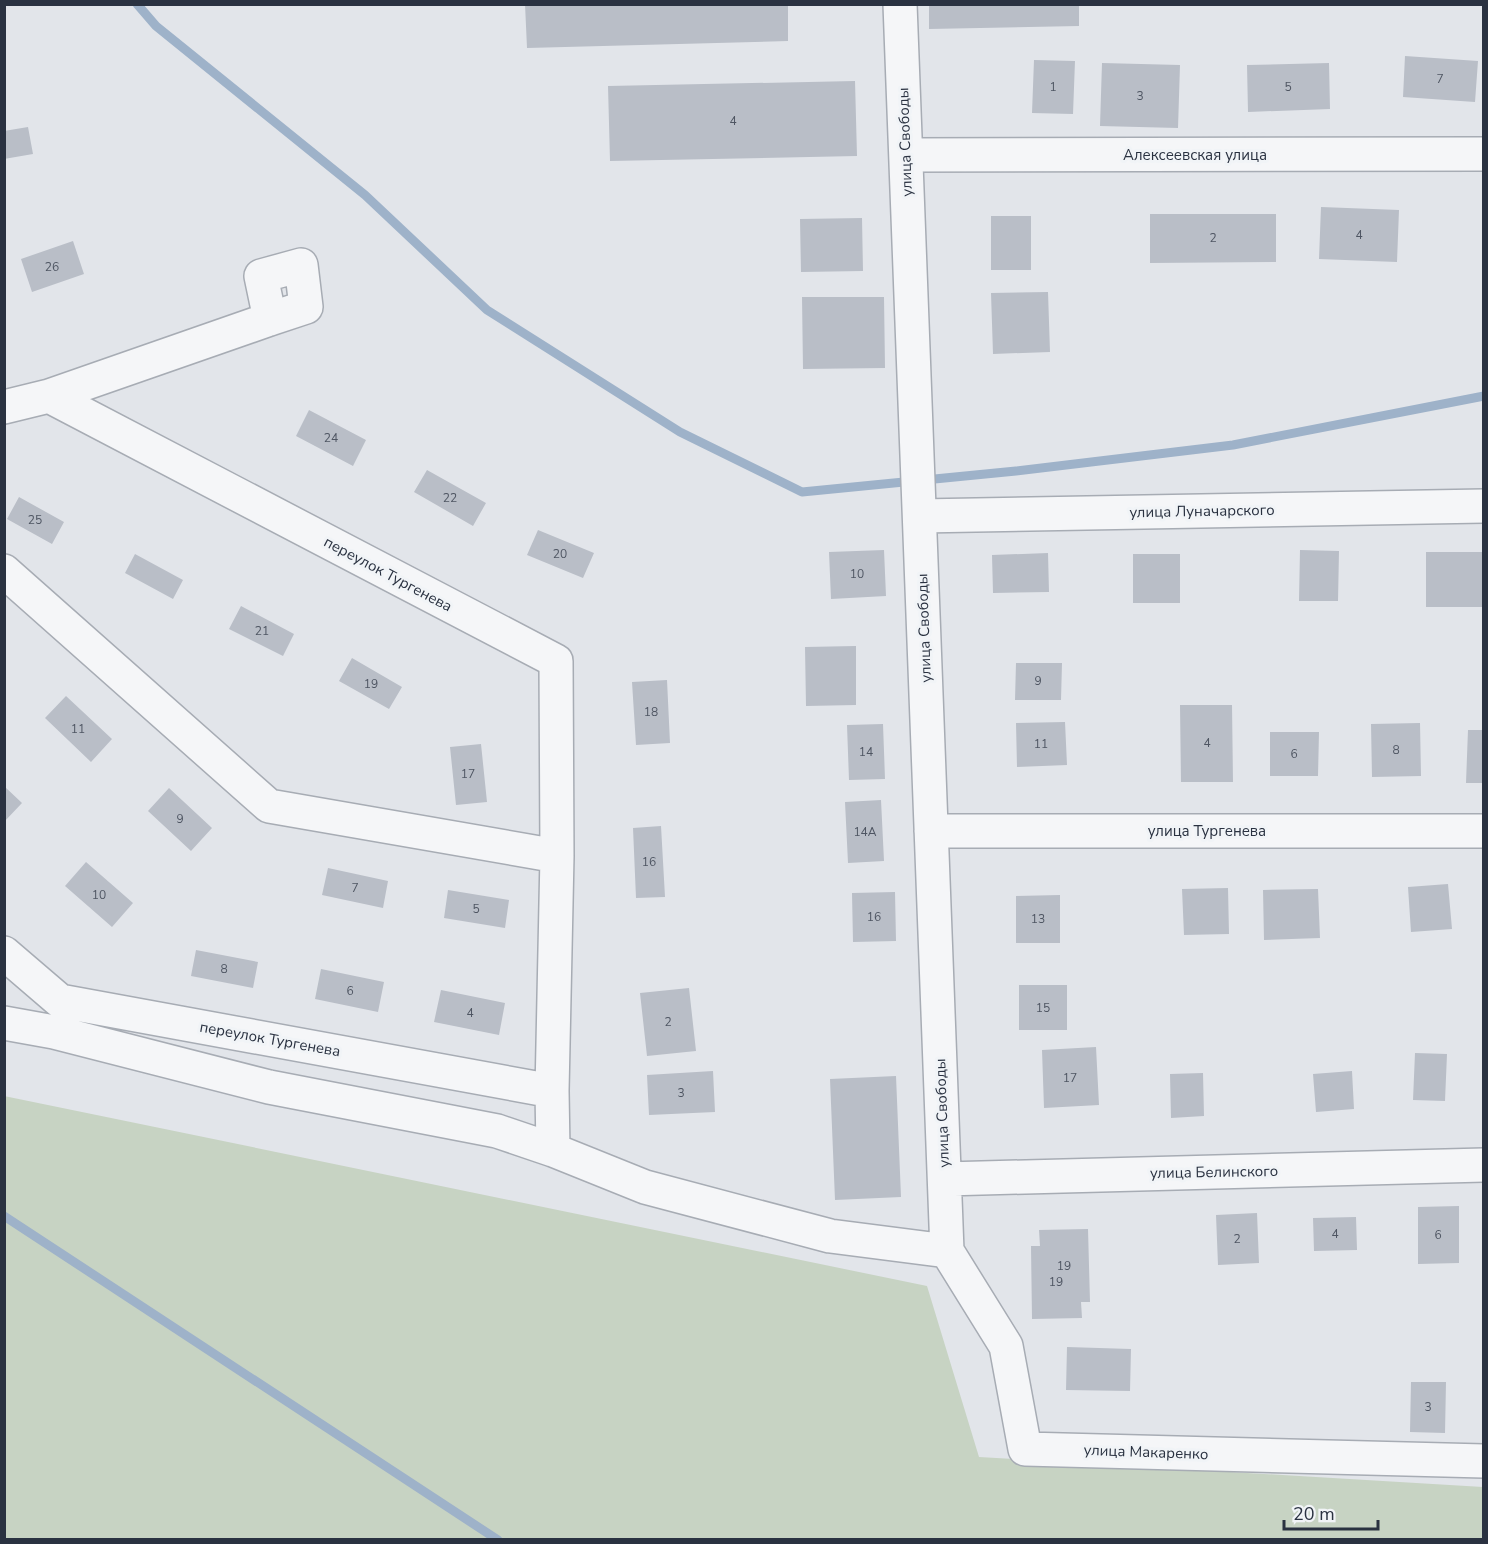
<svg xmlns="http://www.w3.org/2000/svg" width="1488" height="1544" font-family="'Nunito Sans',sans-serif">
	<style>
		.green { fill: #c7d3c3 }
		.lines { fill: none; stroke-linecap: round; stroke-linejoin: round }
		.stream { stroke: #9eb2c9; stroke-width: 9 }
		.building { fill: #b9bec7 }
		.street-casing { stroke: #a7acb4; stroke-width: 36 }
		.street { stroke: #f5f6f8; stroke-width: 33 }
		.labels { text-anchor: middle; stroke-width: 6; stroke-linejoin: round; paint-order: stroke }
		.number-label { font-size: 12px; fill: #4e5562 }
		.street-label { font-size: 15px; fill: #2a3241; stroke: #f1f4f7 }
	</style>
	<rect width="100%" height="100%" fill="#e2e5ea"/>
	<path class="green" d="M4,1096L927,1286L979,1457L1483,1487V1539H5Z"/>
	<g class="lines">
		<path class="stream" d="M137,4L156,26L365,195L487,310L680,432L802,492L1016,471L1233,445L1484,396
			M4,1216L498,1540"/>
	</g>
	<path class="building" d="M525,4H788V41L527,48Z
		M929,4H1079V26L929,29Z
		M1405,56L1478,61L1475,102L1403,97Z
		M1034,60L1075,61L1073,114L1032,113Z
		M1102,63L1180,65L1178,128L1100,126Z
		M1329,63L1330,109L1248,112L1247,65Z
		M855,81L857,156L610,161L608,86Z
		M28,127L33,154L4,159V131Z
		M1321,207L1399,210L1397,262L1319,259Z
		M1150,214H1276V262L1150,263Z
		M991,216H1031V270H991Z
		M862,218L863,271L801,272L800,219Z
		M73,241L84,274L32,292L21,259Z
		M1048,292L1050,352L993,354L991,293Z
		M802,297H884L885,368L803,369Z
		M309,410L366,440L353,466L296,436Z
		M427,470L486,503L473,526L414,492Z
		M19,497L64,522L52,544L7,519Z
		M538,530L594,553L583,578L527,555Z
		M884,550L886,596L831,599L829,552Z
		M1300,550L1339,551L1338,601H1299Z
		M1426,552H1484V607H1426Z
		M1048,553L1049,592L993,593L992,555Z
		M135,554L183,580L173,599L125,573Z
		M1133,554H1180V603H1133Z
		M241,606L294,634L283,656L229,629Z
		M856,646V705L806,706L805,647Z
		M352,658L402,687L389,709L339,681Z
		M1016,663H1062L1061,700H1015Z
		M667,680L670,743L636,745L632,682Z
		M66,696L112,739L91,762L45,718Z
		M1180,705H1232L1233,782H1181Z
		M1065,722L1067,765L1017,767L1016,723Z
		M1420,723L1421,776L1372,777L1371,724Z
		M883,724L885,779L849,780L847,725Z
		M1468,730H1484V783H1466Z
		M1270,732H1319L1318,776H1270Z
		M481,744L487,802L456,805L450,747Z
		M4,786L22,803L4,822Z
		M169,788L212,828L191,851L148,811Z
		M881,800L884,861L848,863L845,802Z
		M661,826L665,897L636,898L633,828Z
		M86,862L133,903L112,927L65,886Z
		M328,868L388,881L383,908L322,895Z
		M1448,884L1452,929L1411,932L1408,887Z
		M1228,888L1229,934L1184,935L1182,889Z
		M1318,889L1320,938L1264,940L1263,890Z
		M448,890L509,900L505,928L444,918Z
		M895,892L896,941L853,942L852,893Z
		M1060,895V943H1016V896Z
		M196,950L258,962L253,988L191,976Z
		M321,969L384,982L378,1012L315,999Z
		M1019,985H1067V1030H1019Z
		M689,988L696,1051L647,1056L640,993Z
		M441,990L505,1003L499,1035L434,1022Z
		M1096,1047L1099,1105L1044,1108L1042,1050Z
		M1415,1053L1447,1054L1445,1101L1413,1100Z
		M713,1071L715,1112L649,1115L647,1075Z
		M1352,1071L1354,1109L1316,1112L1313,1074Z
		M1203,1073L1204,1116L1171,1118L1170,1074Z
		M896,1076L901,1197L835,1200L830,1079Z
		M1459,1206V1263L1418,1264V1207Z
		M1257,1213L1259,1263L1218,1265L1216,1215Z
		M1356,1217L1357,1250L1314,1251L1313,1218Z
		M1088,1229L1090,1302H1081L1082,1318L1032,1319L1031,1246H1040L1039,1230Z
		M1067,1347L1131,1349L1130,1391L1066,1390Z
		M1411,1382H1446L1445,1433L1410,1432Z"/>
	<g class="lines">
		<defs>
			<path id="street" d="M900,4L947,1251L1006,1346L1025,1449L1484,1461
				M906,155L1484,154
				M4,407L49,396L270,319L306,307L301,265L261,276L270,319
				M920,516L1484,506
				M4,571L269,806L557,856L556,661L49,396
				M931,831H1484
				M4,953L60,1001L552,1091L557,856
				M4,1023L54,1032L269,1087L497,1131L553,1150L645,1187L830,1236L947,1251
				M552,1091L553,1150
				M945,1179L1484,1165"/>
		</defs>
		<use href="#street" class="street-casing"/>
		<use href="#street" class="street"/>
	</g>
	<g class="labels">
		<g class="number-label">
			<text x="1440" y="83">7</text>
			<text x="1053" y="91">1</text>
			<text x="1288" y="91">5</text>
			<text x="1140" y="100">3</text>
			<text x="733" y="125">4</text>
			<text x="1359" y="239">4</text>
			<text x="1213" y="242">2</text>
			<text x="52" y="271">26</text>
			<text x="331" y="442">24</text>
			<text x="450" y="502">22</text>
			<text x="35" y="524">25</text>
			<text x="560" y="558">20</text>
			<text x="857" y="578">10</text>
			<text x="262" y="635">21</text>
			<text x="1038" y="685">9</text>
			<text x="371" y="688">19</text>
			<text x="651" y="716">18</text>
			<text x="78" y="733">11</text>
			<text x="1207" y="747">4</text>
			<text x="1041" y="748">11</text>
			<text x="1396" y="754">8</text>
			<text x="866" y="756">14</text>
			<text x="1294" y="758">6</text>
			<text x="468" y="778">17</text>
			<text x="180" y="823">9</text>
			<text x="865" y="836">14А</text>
			<text x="649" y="866">16</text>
			<text x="355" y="892">7</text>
			<text x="99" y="899">10</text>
			<text x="476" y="913">5</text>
			<text x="874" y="921">16</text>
			<text x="1038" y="923">13</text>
			<text x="224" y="973">8</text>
			<text x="350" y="995">6</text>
			<text x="1043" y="1012">15</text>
			<text x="470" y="1017">4</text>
			<text x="668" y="1026">2</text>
			<text x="1070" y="1082">17</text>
			<text x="681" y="1097">3</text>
			<text x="1335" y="1238">4</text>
			<text x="1438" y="1239">6</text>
			<text x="1237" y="1243">2</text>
			<text x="1064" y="1270">19</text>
			<text x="1056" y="1286">19</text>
			<text x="1428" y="1411">3</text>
		</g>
		<g class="street-label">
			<text transform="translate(905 142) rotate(-92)" y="5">улица Свободы</text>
			<text x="1195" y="160">Алексеевская улица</text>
			<text transform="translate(1202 511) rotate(-1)" y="5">улица Луначарского</text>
			<text transform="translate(388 574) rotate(28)" y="5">переулок Тургенева</text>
			<text transform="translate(924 628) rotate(-92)" y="5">улица Свободы</text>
			<text x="1207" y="836">улица Тургенева</text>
			<text transform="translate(270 1039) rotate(10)" y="5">переулок Тургенева</text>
			<text transform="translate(942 1113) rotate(-92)" y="5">улица Свободы</text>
			<text transform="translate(1214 1172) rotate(-1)" y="5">улица Белинского</text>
			<text transform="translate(1146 1452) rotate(2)" y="5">улица Макаренко</text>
		</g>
	</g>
	<rect width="1488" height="1544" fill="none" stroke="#2a3241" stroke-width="12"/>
	<path d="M1284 1520v9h94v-9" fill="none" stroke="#2a3241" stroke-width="3"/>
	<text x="1293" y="1520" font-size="18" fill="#2a3241" stroke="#f1f4f7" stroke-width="4.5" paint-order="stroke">20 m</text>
</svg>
